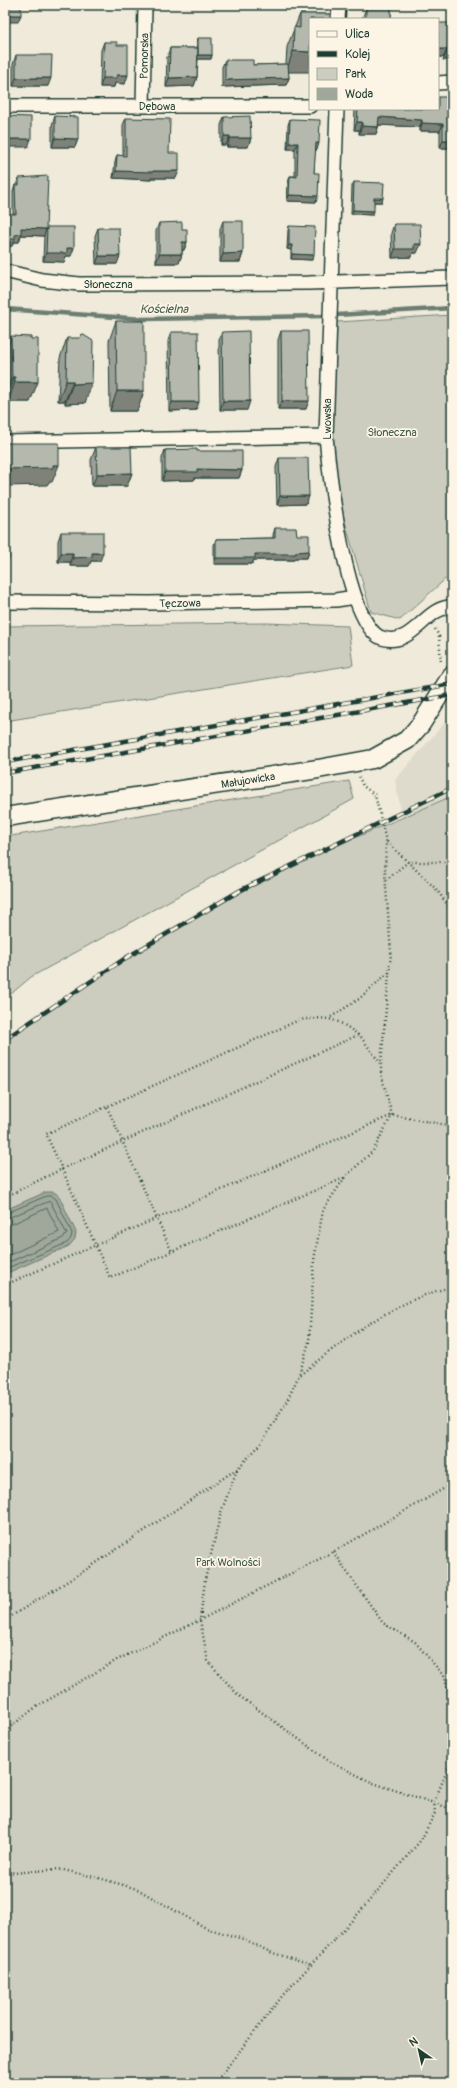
<svg xmlns="http://www.w3.org/2000/svg" width="457" height="2088" font-family="Pangolin,sans-serif">
	<style>
		.built { fill: #dedbcc }
		.green { fill: #cccdbf; stroke: #76857a }
		.water { fill: #9fa89a; stroke: #6c7d71 }
		.lines { fill: none; stroke-linecap: round; stroke-linejoin: round }
		.shore { stroke: #52685d; stroke-width: 1 }
		.stream { stroke: #6c7d71; stroke-width: 4.5 }
		.street-casing { stroke: #1f3d34; stroke-width: 16 }
		.secondary-casing { stroke: #1f3d34; stroke-width: 21 }
		.path { stroke: #1f3d34; stroke-width: 2.5; stroke-dasharray: 1 3; stroke-linecap: butt }
		.street { stroke: #fcf5e5; stroke-width: 13 }
		.secondary { stroke: #fcf5e5; stroke-width: 18 }
		.rail-casing { stroke: #1f3d34; stroke-width: 4.5 }
		.rail { stroke: #fcf5e5; stroke-width: 3; stroke-dasharray: 9; stroke-linecap: butt }
		.wall { fill: #9c9f95; stroke: #1f3d34 }
		.shaded-wall { fill: #7f8279; stroke: #1f3d34 }
		.building { fill: #b5b9ad; stroke: #1f3d34 }
		.labels { text-anchor: middle; stroke-width: 3.5; stroke-linejoin: round; paint-order: stroke }
		.street-label { font-size: 11px; fill: #1f3d34; stroke: #fcf5e5 }
		.park-label { font-size: 11px; fill: #425a50; stroke: #fcf5e5 }
		.water-label { font-size: 12px; font-style: italic; fill: #455d53; stroke: #fcf5e5 }
	</style>
	<rect width="100%" height="100%" fill="#efeada"/>
	<filter id="ink" filterUnits="userSpaceOnUse"><feTurbulence type="fractalNoise" baseFrequency=".025" numOctaves="2"/><feDisplacementMap in="SourceGraphic" scale="8" xChannelSelector="R" yChannelSelector="G"/><feConvolveMatrix kernelMatrix="1 2 1 2 8 2 1 2 1" color-interpolation-filters="sRGB"/></filter>
	<g filter="url(#ink)">
		<path class="built" d="M452,714V820L406,837L395,780Z"/>
		<path class="green" d="M452,315V573L400,620L371,612L339,501L331,439L337,322Z
			M266,623L348,626L353,665L5,721V626Z
			M349,781L354,799L31,977L5,999V837Z
			M452,796V2083H5V1042C100,971 203,908 310,858C357,836 405,817 452,796Z"/>
		<path class="water" d="M46,1192H54L59,1196L76,1232L75,1239L69,1246L5,1274V1210Z"/>
		<g class="lines">
			<path class="shore" d="M5,1214L46,1196H52L56,1199L72,1233L71,1238L67,1243L5,1269
				M5,1219L50,1201L67,1234L63,1238L5,1264
				M5,1225L12,1224L47,1208L59,1232L5,1257"/>
			<path class="stream" d="M5,309L143,319L324,316
				M337,315L452,308"/>
			<defs>
				<path id="street" d="M338,19L339,5
					M438,83L452,82
					M5,106H310
					M143,106L145,5
					M337,109L326,436C329,471 346,626 382,638C413,648 425,606 452,607
					M5,271L42,280L79,284L309,283L452,278
					M5,442L326,436
					M5,602L149,603L336,600L355,597"/>
				<path id="secondary" d="M5,817L318,769L373,759L407,740L421,724L452,675"/>
			</defs>
			<use href="#street" class="street-casing"/>
			<use href="#secondary" class="secondary-casing"/>
			<path class="path" d="M435,629L439,636L441,663
				M387,842L436,889L452,911
				M386,880L408,862H452
				M331,1017L359,999L388,973
				M358,1035L62,1169L46,1134L299,1020C329,1016 337,1018 361,1037L380,1063
				M107,1107L172,1252
				M5,1197L62,1169L110,1278L344,1178
				M5,1285L392,1115L452,1126
				M300,1375C343,1340 396,1299 452,1287
				M237,1470L221,1512L205,1580L200,1620L208,1661L238,1695L329,1761L373,1783L452,1809
				M333,1552L383,1623L415,1642L445,1677L449,1699L452,1735
				M5,1620L81,1573L237,1469L260,1445L287,1401L299,1375L309,1342L314,1260L323,1210L345,1177L373,1151L392,1115L381,1074V1063L391,953L385,874L386,841L375,795L363,786L359,777
				M5,1731L36,1707L117,1660L200,1620L333,1552L452,1484
				M5,1869L14,1873L59,1869L99,1878L137,1889L206,1928L246,1940L270,1952L311,1965
				M215,2083L283,1995L358,1914L421,1840L435,1813L434,1802L452,1759"/>
			<use href="#street" class="street"/>
			<use href="#secondary" class="secondary"/>
			<defs>
				<path id="rail" d="M5,762L452,684
					M5,773L452,695
					M5,1039L124,959L241,890L452,788"/>
			</defs>
			<use href="#rail" class="rail-casing"/>
			<use href="#rail" class="rail"/>
		</g>
		<path class="wall" d="M378,5H391V17L393,19H362L366,8H376Z
			M300,14H330L288,72L289,78L286,85L222,87V67L225,60L253,65L286,64L287,47Z
			M438,23L452,60H443L444,57H438Z
			M198,38L212,55L211,59H198L197,77L194,86L166,87L167,57L170,48H197V42Z
			M104,42L117,45L125,84L115,83L114,87H100L101,50Z
			M16,55L48,86H13V64Z
			M452,97V148H440V131H420V127L379,125L376,134H359V130H354L355,109H438Z
			M55,116L78,139L75,147H52V125Z
			M224,117L251,138L248,147H227L226,145H221V125Z
			M126,118L169,153L176,178H151V180L113,178L115,162L117,155L123,156V125Z
			M290,119L317,150H315L314,173L316,202L287,201L288,183L290,176H295V149H287L288,125Z
			M19,178L46,229L71,256H66L64,262L43,261L44,236L21,235L19,242H14L12,246L5,247V214H13V192L15,185H16Z
			M354,182L382,202H374L373,215L351,214L352,186Z
			M223,221L243,253L240,262H220V229Z
			M159,223L182,229L187,242L184,250L182,251V254L179,263H156V231Z
			M394,224L417,253H413L411,257L392,258L391,233Z
			M289,226L312,260L291,259V250L287,249L288,230Z
			M98,228L117,264H96L95,236Z
			M116,321L144,391L137,411H110L109,341Z
			M281,331L306,409H278V340Z
			M171,332L196,410L169,411L168,341Z
			M222,332L247,410H220L219,340Z
			M11,336L30,402H8V397H5V354Z
			M67,338L85,403L65,404V401H58L60,358Z
			M96,447L132,473L127,486H92L91,460Z
			M165,450L197,451L242,470L239,478H195L194,480L162,481V458Z
			M279,458L309,496L306,504L277,505L276,467Z
			M275,528L297,535L309,551L307,558H295L294,560H254L252,564H214V545L216,539L273,538V535Z
			M61,532L100,561H91L89,566H70V562H58V541Z"/>
		<path class="shaded-wall" d="M5,15H21L18,22H5Z
			M438,49H447L444,57H438Z
			M293,51L310,52V72H286Z
			M447,51L452,52V60H443Z
			M198,55H212L211,59H197Z
			M117,75H128L125,84L115,83L114,87H100L103,78Z
			M197,77L194,86L166,87L169,78Z
			M16,78H51L48,86H13Z
			M289,78L286,85L222,87L225,80Z
			M379,117L422,120L420,127L376,125Z
			M357,122H362L359,130H354Z
			M422,123L443,124L440,131H420Z
			M362,126L378,127L376,134H359Z
			M224,136H230L226,145H221Z
			M55,138L78,139L75,147H52Z
			M230,138H251L248,147H227Z
			M5,139H31L28,147H5Z
			M443,140H452V148H440Z
			M289,143H298L295,149H287Z
			M316,143H319L317,150H313Z
			M116,171H179L176,178H151V180L113,178Z
			M289,195L318,196L316,202L287,201Z
			M374,198H383L382,202H373Z
			M353,210L374,211L373,215L351,214Z
			M21,228L46,229L44,236L21,235L19,242H14L12,246L5,247V239L15,235Z
			M182,242H187L184,250L179,251Z
			M414,244H421L417,253H413L411,257L392,258L395,249Z
			M289,245H292L291,250L287,249Z
			M67,248H74L71,256H66L64,262L43,261L46,253Z
			M243,253L240,262H220L223,254Z
			M159,254H182L179,263H156Z
			M292,254L314,255L312,260L291,259Z
			M99,256H120L117,264H96Z
			M12,377H15L8,397H5V395Z
			M66,381H73L65,401H58Z
			M15,382H38L30,402H8Z
			M92,383L85,403L65,404L73,384Z
			M117,391H144L137,411H110Z
			M223,401H250L247,410H220Z
			M282,401H309L306,409H278Z
			M172,402H199L196,410L169,411Z
			M53,465H59L52,482H49L47,485L5,486V469Z
			M197,469L242,470L239,478H195L194,480L162,481L165,472Z
			M132,473L127,486H92L97,474Z
			M280,496H309L306,504L277,505Z
			M309,551L307,558H295L294,560H254L252,564H214L216,558L255,554Z
			M61,553H73L70,562H58Z
			M92,553H103L100,561H91L89,566H70L73,558Z
			M5,558H9L5,566Z"/>
		<path class="building" d="M5,5H21V15H5Z
			M379,5H391V17L393,19H366V8H379Z
			M300,14H330V19H310V52L293,51L294,27L300,28Z
			M438,23H452V52L447,51V49H438Z
			M198,38H212V55H198Z
			M104,42H117V45H128V75H117V78H103Z
			M170,48H198L197,77L169,78Z
			M16,55H52L51,78H16Z
			M225,60H253V65L288,64L289,78L225,80Z
			M438,97H452V140H443V124L422,123V120L379,117L378,127L362,126V122H357L358,109H438Z
			M5,116L31,117V139H5Z
			M55,116L78,117V139L55,138Z
			M250,116L251,138H230V136H224V117Z
			M126,118L170,119L169,153H179V171H153V172L116,171L117,155L126,156Z
			M290,119L320,120L319,143H316L314,173H319L318,196L289,195L290,176L297,177L298,143H289Z
			M48,176L46,229L21,228V234L15,235V239H5V214H16L15,185H19V178Z
			M354,182L384,183L383,198H374V211L353,210Z
			M223,221H243V253L223,254Z
			M182,222V229H187V242H182V254H159V223Z
			M394,224H420L421,244H414V249H395Z
			M289,226L315,227L314,255L292,254V245H289Z
			M47,227H74V248H67V253H46Z
			M98,228H119L120,256H99Z
			M116,321H144V391H117Z
			M249,331L250,401H223L222,332Z
			M281,331H308L309,401H282Z
			M171,332H198L199,402H172Z
			M82,334L93,341L92,383L73,384V381H66L67,338H80Z
			M11,336L31,337V339H38V382H15V377H12Z
			M5,443H59V465H53V468L5,469Z
			M96,447H131L132,473L97,474Z
			M197,449V451H242V470L197,469V472H165V450Z
			M279,458H308L309,496H280Z
			M275,528H296L297,535H309V551L296,552V554H255V558H216V539L275,538Z
			M61,532H103V553H92V557L73,558V553H61Z
			M5,536H8L9,558H5Z"/>
	</g>
	<g class="labels">
		<g class="street-label">
			<text transform="translate(144 56) rotate(-89)" y="4">Pomorska</text>
			<text x="157" y="110">Dębowa</text>
			<text x="108" y="288">Słoneczna</text>
			<text transform="translate(327 419) rotate(-90)" y="4">Lwowska</text>
			<text transform="translate(180 603) rotate(-1)" y="4">Tęczowa</text>
			<text transform="translate(248 780) rotate(-9)" y="4">Małujowicka</text>
		</g>
		<g class="park-label">
			<text x="392" y="436">Słoneczna</text>
			<text x="228" y="1566">Park Wolności</text>
		</g>
		<g class="water-label">
			<text x="164" y="313">Kościelna</text>
		</g>
	</g>
	<rect width="457" height="2088" fill="none" stroke="#fcf5e5" stroke-width="20"/>
	<rect x="10" y="10" width="437" height="2068" fill="none" stroke="#1f3d34" stroke-width="1.5" filter="url(#ink)"/>
	<rect x="309" y="18" width="130" height="92" fill="#fcf5e5" stroke="#a4ab9e"/>
	<rect x="317" y="31" width="20" height="6" fill="#fcf5e5" stroke="#a4ab9e"/>
	<text x="345" y="38" font-size="12" fill="#1f3d34">Ulica</text>
	<rect x="317" y="51" width="20" height="6" fill="#1f3d34" stroke="#a4ab9e"/>
	<text x="345" y="58" font-size="12" fill="#1f3d34">Kolej</text>
	<rect x="317" y="68" width="20" height="12" fill="#cccdbf" stroke="#a4ab9e"/>
	<text x="345" y="78" font-size="12" fill="#1f3d34">Park</text>
	<rect x="317" y="88" width="20" height="12" fill="#9fa89a" stroke="#a4ab9e"/>
	<text x="345" y="98" font-size="12" fill="#1f3d34">Woda</text>
	<g transform="translate(419 2050) rotate(326)" stroke="#fcf5e5" stroke-width="3" paint-order="stroke">
	<path d="M0-3L7 15L0 10L-7 15Z" fill="#1f3d34"/>
	<text y="-6" font-size="11" font-weight="bold" text-anchor="middle" fill="#1f3d34">N</text>
	</g>
</svg>
